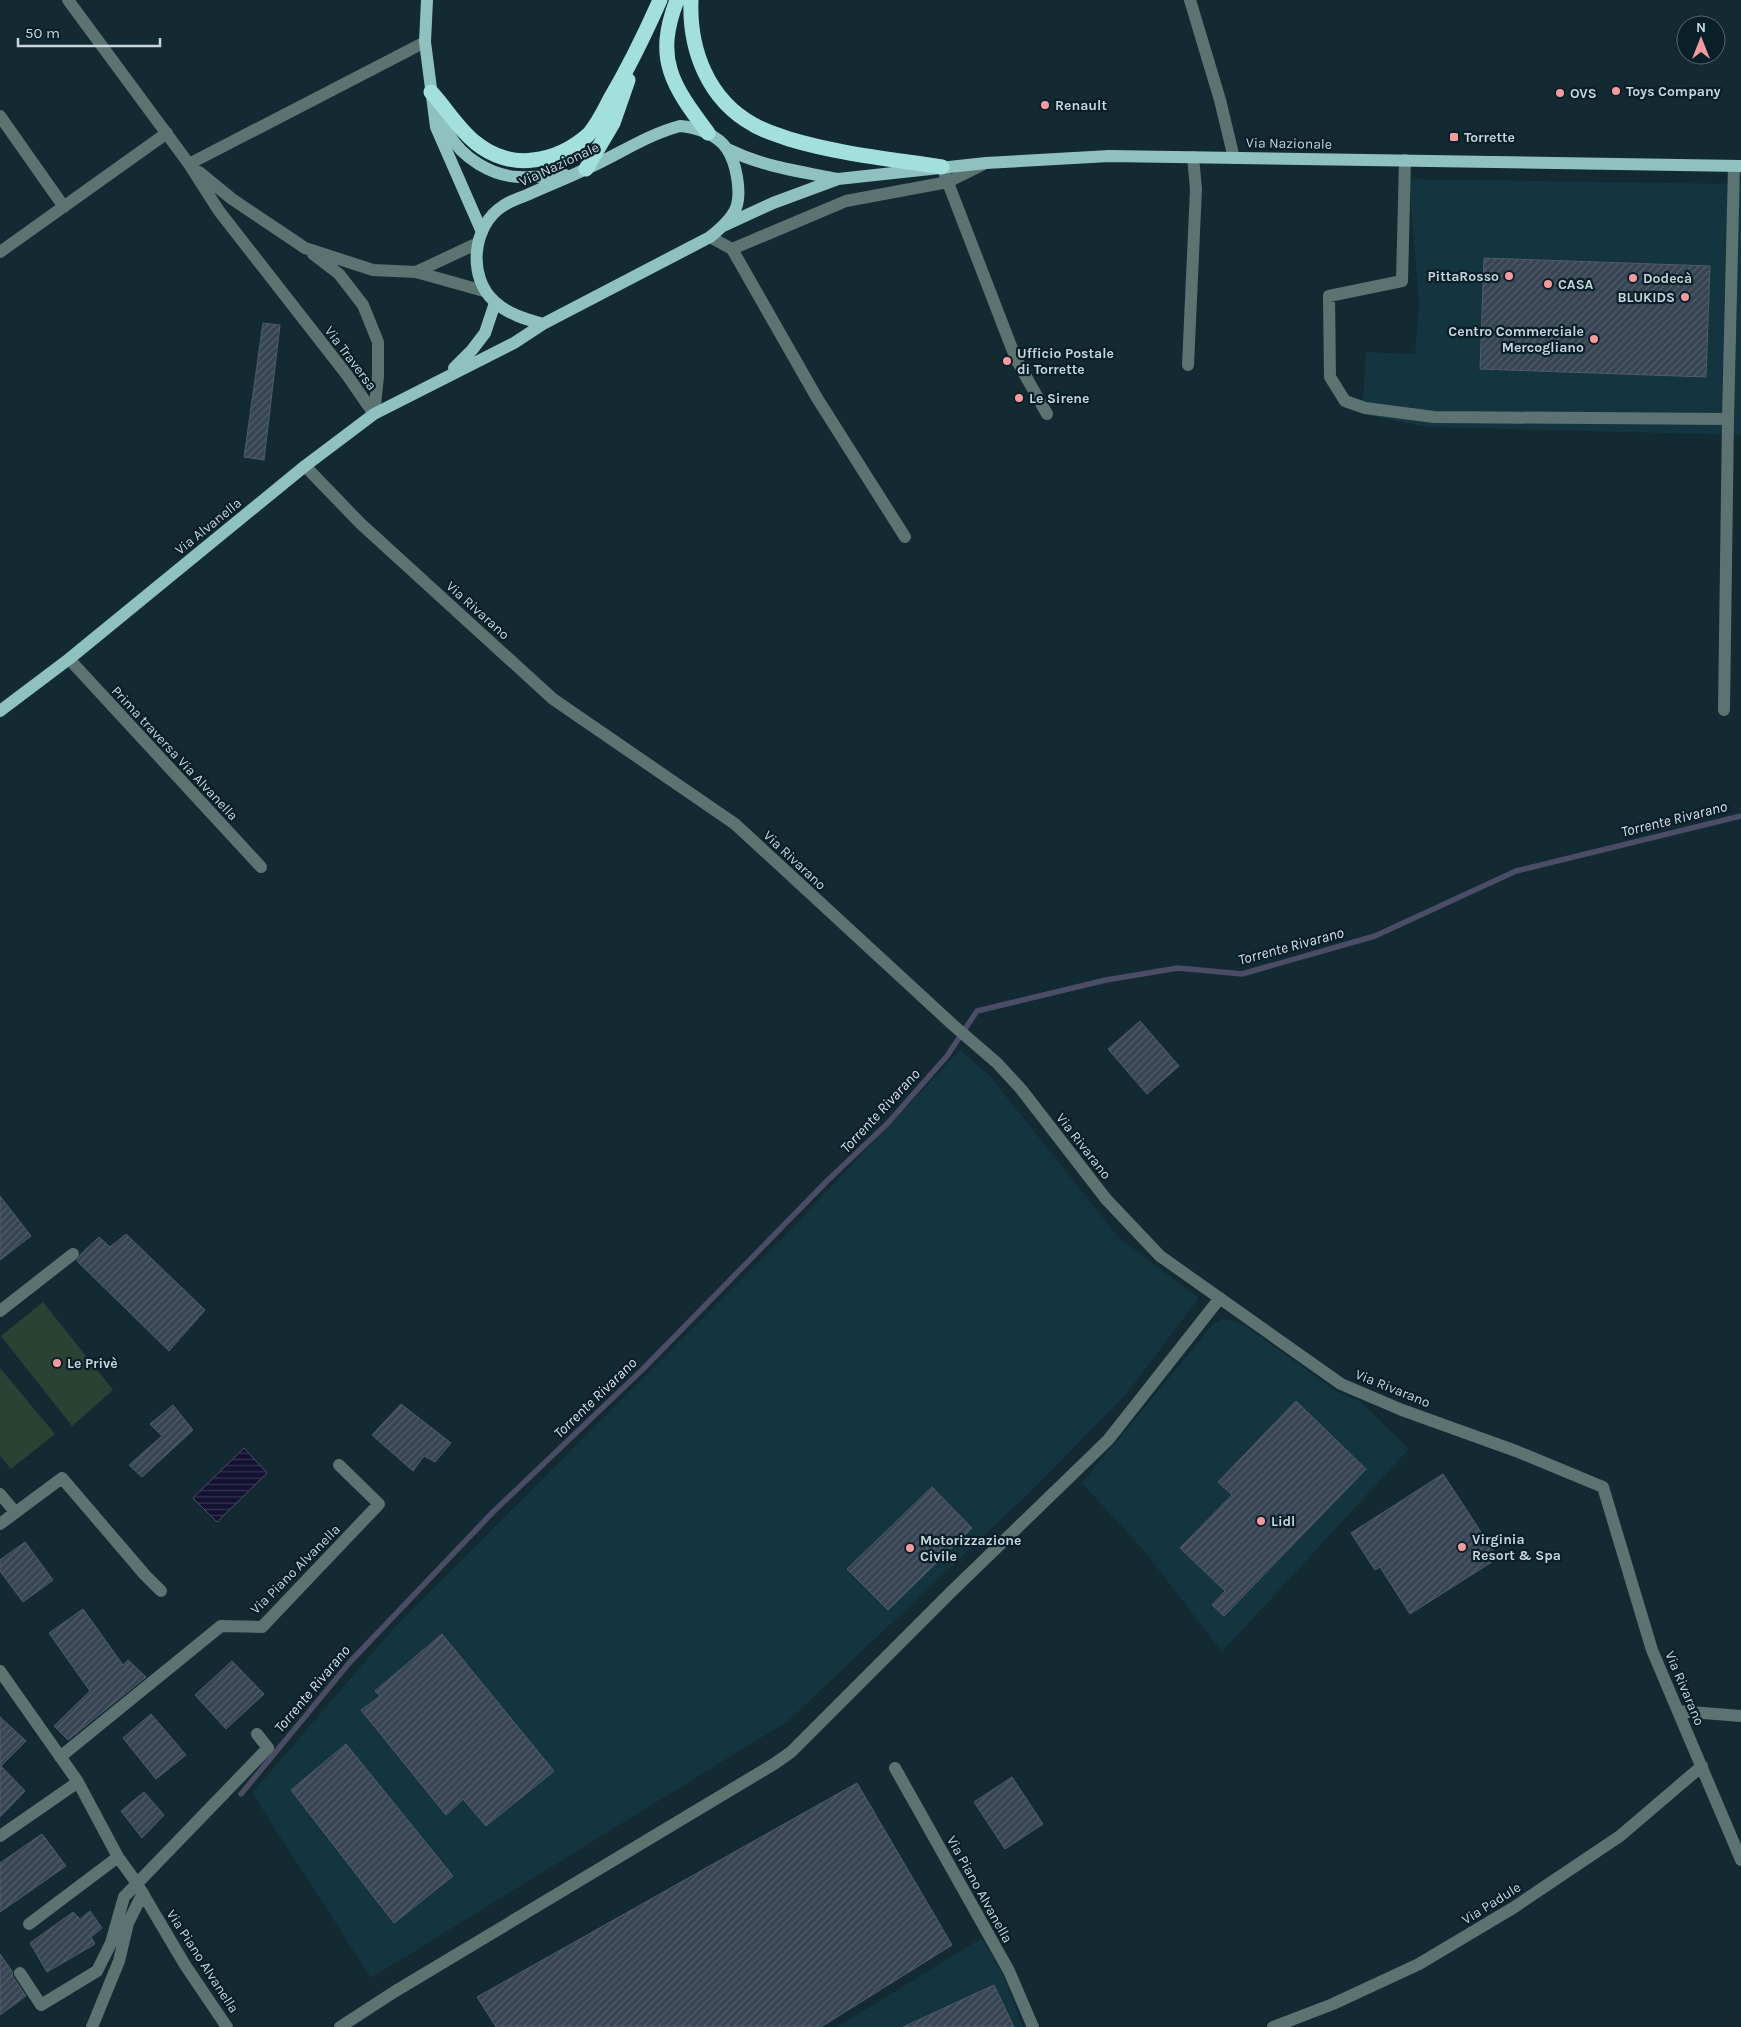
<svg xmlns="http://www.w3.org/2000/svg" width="1741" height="2027" font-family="Karla,sans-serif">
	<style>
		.built { fill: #14343f }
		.pitch { fill: #284234 }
		.water { fill: url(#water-rules); stroke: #4b4c65 }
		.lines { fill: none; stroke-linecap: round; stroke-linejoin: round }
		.stream { stroke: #4b4c65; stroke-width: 5.5 }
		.building { fill: url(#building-hatch); stroke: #4e5c6d }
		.minor { stroke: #5c7372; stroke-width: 12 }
		.major { stroke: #8fc1be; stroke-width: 12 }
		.highway { stroke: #a3e0dd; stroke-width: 15 }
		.poi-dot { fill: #f59b9e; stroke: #092028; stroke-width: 2 }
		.labels { text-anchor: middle; stroke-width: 4.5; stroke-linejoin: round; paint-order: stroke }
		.poi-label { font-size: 14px; font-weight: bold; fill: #c8d5db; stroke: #092028; text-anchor: start }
		.street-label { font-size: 14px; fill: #c8d5db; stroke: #092028 }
		.water-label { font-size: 15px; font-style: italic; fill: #dedffa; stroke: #092028 }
	</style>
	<defs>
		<pattern id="water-rules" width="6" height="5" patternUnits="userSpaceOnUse" patternTransform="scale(1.25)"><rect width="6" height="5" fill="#151132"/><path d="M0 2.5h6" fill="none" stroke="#36334f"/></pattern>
		<pattern id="building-hatch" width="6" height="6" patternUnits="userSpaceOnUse" patternTransform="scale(1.25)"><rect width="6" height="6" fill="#374453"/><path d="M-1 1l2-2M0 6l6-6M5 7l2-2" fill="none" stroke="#525e6b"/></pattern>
	</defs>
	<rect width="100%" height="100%" fill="#132a32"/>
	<path class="built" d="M1409,179L1741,184V435L1426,427L1362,414L1366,352L1415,354L1419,305Z
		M960,1050L989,1075L1119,1238L1199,1298L1124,1397L1026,1496L788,1721L371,1978L252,1793L393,1629L777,1244Z
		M1224,1319L1243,1324L1337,1392L1361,1402L1409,1449L1222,1652L1146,1553L1082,1483L1214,1323Z
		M982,1938L1004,1977L1023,2027H837Z"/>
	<path class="pitch" d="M43,1302L113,1390L72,1426L1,1336Z
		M0,1368L55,1434L11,1469L0,1456Z"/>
	<path class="water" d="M244,1448L267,1473L217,1522L193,1498Z"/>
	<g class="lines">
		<path class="stream" d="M241,1794L350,1662L493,1512L642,1370L827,1181L887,1124L947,1056L977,1011L1106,980L1178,968L1242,974L1375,936L1516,871L1741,816"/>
	</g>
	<path class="building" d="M1484,258L1710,266L1706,377L1480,369Z
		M263,323L280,325L264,460L244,457Z
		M1140,1021L1179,1066L1147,1094L1108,1049Z
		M0,1196L31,1236L0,1260Z
		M126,1234L205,1310L169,1351L77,1261L81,1254L99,1237L110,1247Z
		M1296,1401L1366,1469L1224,1616L1212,1605L1225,1591L1180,1548L1232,1495L1218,1482Z
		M401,1404L451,1443L435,1462L424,1456L413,1471L372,1435Z
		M173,1405L193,1430L142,1477L129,1465L162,1436L150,1424Z
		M1443,1474L1498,1558L1410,1614L1380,1567L1375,1570L1351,1533Z
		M932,1487L972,1528L888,1610L847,1569Z
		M25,1542L53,1580L23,1602L0,1571V1560Z
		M83,1609L123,1665L128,1660L146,1677L68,1740L54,1726L90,1691L49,1633Z
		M442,1634L554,1771L486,1826L463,1799L446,1815L361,1710L380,1696L375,1691Z
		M232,1661L264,1694L226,1729L195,1695Z
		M151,1714L186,1755L156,1779L123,1738Z
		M0,1717L26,1741L1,1766L25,1791L0,1817Z
		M346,1744L453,1876L394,1923L291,1790Z
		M1012,1777L1043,1824L1005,1849L974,1802Z
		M857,1783L952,1945L821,2027H496L477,1997Z
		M144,1792L164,1815L142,1838L121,1811Z
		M42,1834L66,1866L0,1912V1863Z
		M90,1911L102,1928L91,1937L95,1944L47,1972L30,1943L73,1912L80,1919Z
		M0,1954L12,1971L13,1977L26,1996L0,2015Z
		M994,1985L1014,2027H903Z"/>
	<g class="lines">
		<path class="minor" d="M68,0L189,164L219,211L347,375L374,414
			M1190,0L1220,100L1234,158
			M0,116L64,207
			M1405,160L1402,281L1329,296L1330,377L1345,401L1365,408L1434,417L1728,419L1734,166
			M189,164L425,42
			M199,172L232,199L305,248L373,270L416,272L484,291
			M945,175L1016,359L1047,414
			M710,237L732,249L817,398L905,537
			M732,249L846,201L948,182L984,164
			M0,252L167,133
			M313,254L339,274L363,305L378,342V376L374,414
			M416,272L478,243
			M1188,365L1196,189L1193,157
			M305,466L360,523L553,699L735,824L953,1025L997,1063L1021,1089L1106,1199L1160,1256L1341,1384L1402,1410L1516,1451L1603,1487L1652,1650L1741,1860
			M69,659L261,867
			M1724,710L1728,419
			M0,1311L73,1254
			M0,1494L15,1512
			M0,1524L62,1478L145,1575L161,1591
			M0,1671L78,1782L118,1857L136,1882L185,1965L227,2027
			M1678,1711L1741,1716
			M60,1757L221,1626L262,1627L379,1504L339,1465
			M895,1768L1009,1971L1033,2027
			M0,1836L78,1782
			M29,1924L118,1857
			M20,1973L41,2005L97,1971L111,1943L124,1897L268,1748L257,1734
			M92,2027L119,1961L128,1923L143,1893
			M340,2027L394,1992L774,1764L791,1752L951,1592L1108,1440L1220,1298
			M1273,2027L1333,2004L1419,1964L1513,1908L1620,1836L1702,1766"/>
		<path class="major" d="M427,0L425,42L436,127L482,232
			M437,106C441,115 445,125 449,134C462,158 492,176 519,177C534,178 550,176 565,175
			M680,126C696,127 718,135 727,149C736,162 741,190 737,205C734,217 720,229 710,237L543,324C525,319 508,314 495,302C467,278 472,225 503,206C510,201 519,198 527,195C547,186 567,178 586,169C618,155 646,135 680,126Z
			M727,149C764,167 798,171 838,179
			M723,226L773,203L838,179L986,163L1109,156L1741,166
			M454,368L472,350L485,333L495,303
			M0,711L69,659L305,466L374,414L514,343L543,324"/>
		<path class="highway" d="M677,0C654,59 672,85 708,133
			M691,0C689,50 708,100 754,125C764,131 778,135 789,139C839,154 891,159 942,167
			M431,92C446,108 458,129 476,143C492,156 513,163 533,160C554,158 572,149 588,135C597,125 604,111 610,99C629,67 645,34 660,0
			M586,169L613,123L628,80"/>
	</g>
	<g class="poi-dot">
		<circle cx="1616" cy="91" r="5"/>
		<circle cx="1560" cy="93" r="5"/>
		<circle cx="1045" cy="105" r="5"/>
		<rect x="1449" y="132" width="10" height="10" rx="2.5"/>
		<circle cx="1509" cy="276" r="5"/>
		<circle cx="1633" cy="278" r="5"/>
		<circle cx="1548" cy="284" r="5"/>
		<circle cx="1685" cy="297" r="5"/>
		<circle cx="1594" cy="339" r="5"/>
		<circle cx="1007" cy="361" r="5"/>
		<circle cx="1019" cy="398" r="5"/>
		<circle cx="57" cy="1363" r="5"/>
		<circle cx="1261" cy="1521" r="5"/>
		<circle cx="1462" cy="1547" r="5"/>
		<circle cx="910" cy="1548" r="5"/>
	</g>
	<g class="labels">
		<g class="poi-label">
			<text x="1626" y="96">Toys Company</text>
			<text x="1570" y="98">OVS</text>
			<text x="1055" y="110">Renault</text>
			<text x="1464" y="142">Torrette</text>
			<text x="1499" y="281" text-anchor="end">PittaRosso</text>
			<text x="1643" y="283">Dodecà</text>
			<text x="1558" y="289">CASA</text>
			<text x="1675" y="302" text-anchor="end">BLUKIDS</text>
			<text x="1584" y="336" text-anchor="end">Centro Commerciale<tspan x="1584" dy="16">Mercogliano</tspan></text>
			<text x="1017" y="358">Ufficio Postale<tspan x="1017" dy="16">di Torrette</tspan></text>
			<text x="1029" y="403">Le Sirene</text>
			<text x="67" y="1368">Le Privè</text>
			<text x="1271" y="1526">Lidl</text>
			<text x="1472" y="1544">Virginia<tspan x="1472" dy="16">Resort &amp; Spa</tspan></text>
			<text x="920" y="1545">Motorizzazione<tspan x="920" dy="16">Civile</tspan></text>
		</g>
		<g class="street-label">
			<text transform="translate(1289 143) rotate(1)" y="5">Via Nazionale</text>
			<text transform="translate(559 164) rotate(-25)" y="5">Via Nazionale</text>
			<text transform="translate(351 358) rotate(53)" y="5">Via Traversa</text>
			<text transform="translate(208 526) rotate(-39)" y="5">Via Alvanella</text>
			<text transform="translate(478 610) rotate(42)" y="5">Via Rivarano</text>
			<text transform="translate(175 753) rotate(47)" y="5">Prima traversa Via Alvanella</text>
			<text transform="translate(795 860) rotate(43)" y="5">Via Rivarano</text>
			<text transform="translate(1084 1146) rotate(52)" y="5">Via Rivarano</text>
			<text transform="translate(1393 1388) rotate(22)" y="5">Via Rivarano</text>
			<text transform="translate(295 1569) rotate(-45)" y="5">Via Piano Alvanella</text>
			<text transform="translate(1685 1688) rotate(67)" y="5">Via Rivarano</text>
			<text transform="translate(980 1889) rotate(61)" y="5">Via Piano Alvanella</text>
			<text transform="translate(1491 1903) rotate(-32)" y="5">Via Padule</text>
			<text transform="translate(203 1961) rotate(57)" y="5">Via Piano Alvanella</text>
		</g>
		<g class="water-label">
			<text transform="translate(1674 819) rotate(-14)" y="5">Torrente Rivarano</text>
			<text transform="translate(1291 946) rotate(-15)" y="5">Torrente Rivarano</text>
			<text transform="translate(880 1111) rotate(-47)" y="5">Torrente Rivarano</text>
			<text transform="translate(595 1398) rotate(-44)" y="5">Torrente Rivarano</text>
			<text transform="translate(312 1689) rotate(-50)" y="5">Torrente Rivarano</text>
		</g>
	</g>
	<g transform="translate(1701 40)"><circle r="24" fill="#092028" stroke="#556870"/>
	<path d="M0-4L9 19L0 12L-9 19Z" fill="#f59b9e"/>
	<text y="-8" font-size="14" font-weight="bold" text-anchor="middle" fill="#c8d5db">N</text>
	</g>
	<path d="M18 38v8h142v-8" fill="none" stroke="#c8d5db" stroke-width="2.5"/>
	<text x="25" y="38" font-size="15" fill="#c8d5db" stroke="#092028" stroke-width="4" paint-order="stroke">50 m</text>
</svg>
